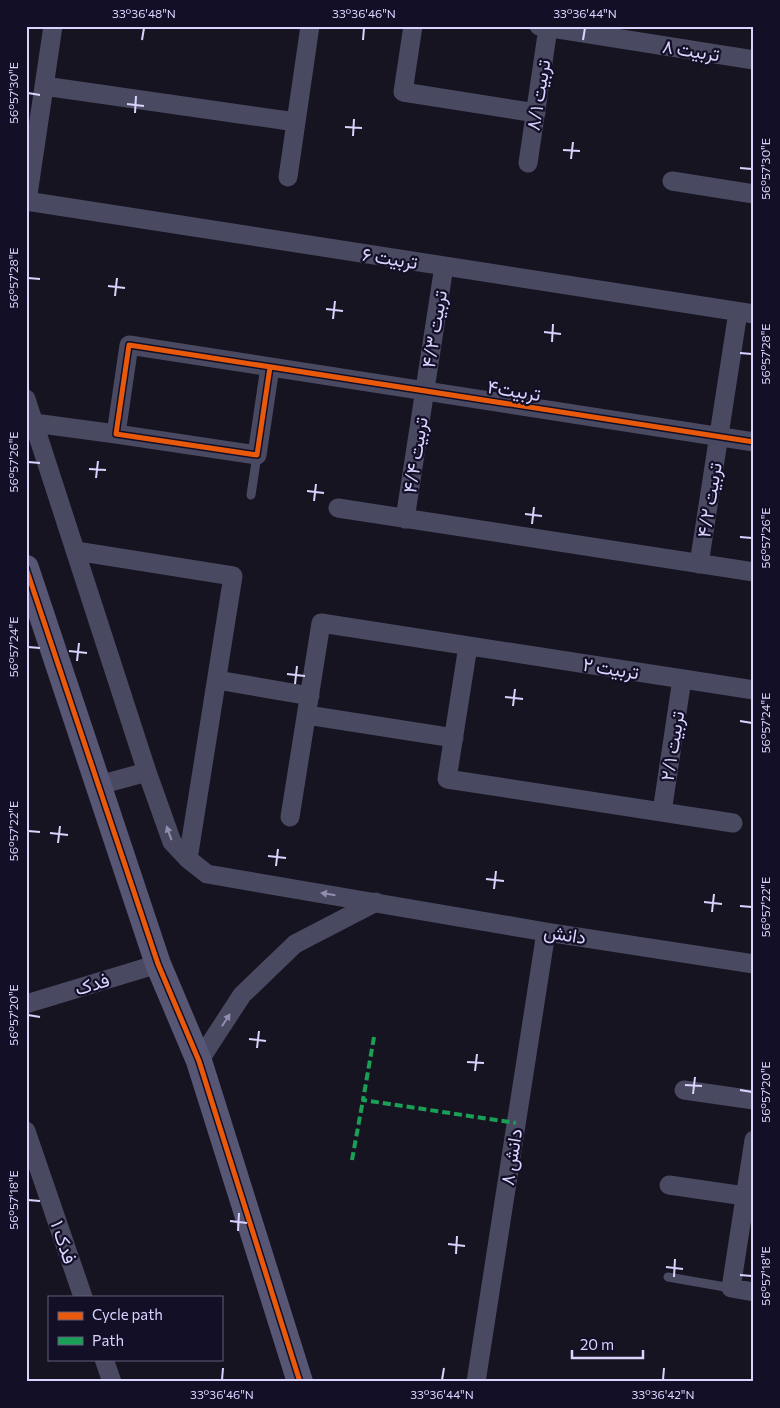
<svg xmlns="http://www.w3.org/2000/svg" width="780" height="1408" font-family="Commissioner,Vazirmatn,sans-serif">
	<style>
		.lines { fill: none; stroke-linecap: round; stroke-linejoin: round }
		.lane { stroke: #4a4962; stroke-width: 9 }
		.street { stroke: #4a4962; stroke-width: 19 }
		.secondary { stroke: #575674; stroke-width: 26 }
		.quiet { stroke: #1a9f57; stroke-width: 4; stroke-dasharray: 8 4; stroke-linecap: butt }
		.cycleway-casing { stroke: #130f26; stroke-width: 8 }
		.cycleway { stroke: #e8590c; stroke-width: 5 }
		.oneway { fill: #928eb0 }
		.ticks { fill: none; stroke: #d9d4ff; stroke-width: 2 }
		.labels { text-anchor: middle; stroke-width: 4.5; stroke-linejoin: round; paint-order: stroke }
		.street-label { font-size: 19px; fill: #d9d4ff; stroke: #130f26 }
		.neatline { fill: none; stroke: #d9d4ff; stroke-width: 2 }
		.ticks-label { font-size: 12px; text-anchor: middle; fill: #d9d4ff }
	</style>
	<rect width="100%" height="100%" fill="#161421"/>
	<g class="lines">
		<path class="lane" d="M251,495L257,455
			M668,1277L731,1288"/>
		<path class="street" d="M413,26L403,92L536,113
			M539,26L754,60
			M44,86L296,122
			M528,163L548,28
			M288,177L310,26
			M672,181L754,194
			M26,201L754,314
			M27,201L53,26
			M270,367L257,455L116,434L129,345L754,442
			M26,399L147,772
			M34,423L116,434
			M338,508L754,572
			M405,519L444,266
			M76,551L233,576L188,859
			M699,564L738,312
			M468,646L447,779L733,823
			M217,680L310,696
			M307,715L454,738
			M99,785L147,772L172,842L188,859L207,874L546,932L754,964
			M662,812L682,679
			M290,817L321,623L754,690
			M26,1004L158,964
			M199,1061L242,995L295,944L376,902
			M684,1090L754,1100
			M26,1131L83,1297
			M754,1140L731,1288L754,1292
			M669,1185L745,1196
			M104,1359L112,1382
			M476,1382L546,932"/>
		<path class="secondary" d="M26,568L158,964L199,1061L300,1382"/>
		<path class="quiet" d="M374,1037L363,1100L516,1123
			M352,1160L363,1100"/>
		<defs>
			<path id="cycleway" d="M270,367L257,455L116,434L129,345L754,442
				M26,568L158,964L199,1061L300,1382"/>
		</defs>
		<use href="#cycleway" class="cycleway-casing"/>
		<use href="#cycleway" class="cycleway"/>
	</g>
	<defs><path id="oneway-solid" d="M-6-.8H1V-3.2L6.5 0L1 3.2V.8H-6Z" transform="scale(1.25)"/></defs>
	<g class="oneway">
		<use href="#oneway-solid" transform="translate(169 833) rotate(-110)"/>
		<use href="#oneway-solid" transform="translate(328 894) rotate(-171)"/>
		<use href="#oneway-solid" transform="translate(226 1020) rotate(-57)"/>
	</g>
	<path class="ticks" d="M142,40L144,28M363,40L364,28M583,40L585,28M28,93L40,95M127,104L144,106M135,113L136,96M345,127L362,128M353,136L354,119M563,150L580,151M571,159L573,142M740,168L752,169M28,278L40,279M108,286L125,288M115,296L117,278M326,309L343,311M333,319L335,301M544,332L561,334M552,342L553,324M740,353L752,354M28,462L40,463M89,469L106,470M96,478L98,461M307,491L324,493M314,501L316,484M525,514L542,516M532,524L534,507M740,537L752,538M28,647L40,648M69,651L87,653M77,661L79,643M287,674L305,676M295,684L297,666M505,697L523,699M513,706L515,689M740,721L752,723M28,831L40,832M50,833L68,835M58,843L60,826M268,856L286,858M276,866L278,849M486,879L504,881M494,889L496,871M704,902L722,904M740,906L752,907M712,912L714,894M28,1015L40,1017M249,1039L266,1041M257,1048L259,1031M467,1062L484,1063M475,1071L477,1054M685,1085L702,1086M740,1090L752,1092M693,1094L695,1077M28,1200L40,1201M230,1221L247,1223M238,1231L239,1213M448,1244L465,1246M456,1254L457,1236M666,1267L683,1269M740,1275L752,1276M674,1277L675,1259M222,1380L223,1368M442,1380L444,1368M663,1380L664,1368"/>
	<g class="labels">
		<g class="street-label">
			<text transform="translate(691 50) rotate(9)" y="7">تربیت ۸</text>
			<text transform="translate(538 95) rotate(-81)" y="7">تربیت ۸/۱</text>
			<text transform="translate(390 258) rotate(9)" y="7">تربیت ۶</text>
			<text transform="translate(434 329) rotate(-81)" y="7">تربیت ۴/۳</text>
			<text transform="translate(514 390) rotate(9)" y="7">تربیت۴</text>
			<text transform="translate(415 455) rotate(-81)" y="7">تربیت ۴/۴</text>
			<text transform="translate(709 500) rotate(-81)" y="7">تربیت ۴/۲</text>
			<text transform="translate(611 668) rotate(9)" y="7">تربیت ۲</text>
			<text transform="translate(672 746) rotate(-81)" y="7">تربیت ۲/۱</text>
			<text transform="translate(565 934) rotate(9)" y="7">دانش</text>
			<text transform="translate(92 984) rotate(-17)" y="7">فدک</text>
			<text transform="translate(511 1157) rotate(-81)" y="7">دانش ۸</text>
			<text transform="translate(64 1242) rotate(71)" y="7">فدک ۱</text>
		</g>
	</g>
	<rect width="780" height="1408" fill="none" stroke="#130f26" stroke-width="55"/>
	<rect x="48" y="1296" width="175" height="65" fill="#130f26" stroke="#625e7d"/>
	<rect x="58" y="1312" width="25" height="8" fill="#e8590c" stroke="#625e7d"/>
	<text x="92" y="1320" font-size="15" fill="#d9d4ff">Cycle path</text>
	<rect x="58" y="1337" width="25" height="8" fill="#1a9f57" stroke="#625e7d"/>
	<text x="92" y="1346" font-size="15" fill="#d9d4ff">Path</text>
	<path d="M572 1350v8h71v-8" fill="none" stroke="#d9d4ff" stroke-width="2.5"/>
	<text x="580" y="1350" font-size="15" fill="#d9d4ff" stroke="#130f26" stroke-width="4" paint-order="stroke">20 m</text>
	<rect x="28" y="28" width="724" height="1352" class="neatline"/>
	<g class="ticks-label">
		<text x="144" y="18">33°36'48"N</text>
		<text x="364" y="18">33°36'46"N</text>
		<text x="585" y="18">33°36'44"N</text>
		<text transform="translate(14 93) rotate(-90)" y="4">56°57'30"E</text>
		<text transform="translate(766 169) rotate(-90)" y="4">56°57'30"E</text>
		<text transform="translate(14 278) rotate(-90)" y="4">56°57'28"E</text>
		<text transform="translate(766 354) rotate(-90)" y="4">56°57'28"E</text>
		<text transform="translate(14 462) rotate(-90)" y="4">56°57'26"E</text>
		<text transform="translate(766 538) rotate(-90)" y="4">56°57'26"E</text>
		<text transform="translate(14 647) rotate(-90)" y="4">56°57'24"E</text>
		<text transform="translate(766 723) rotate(-90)" y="4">56°57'24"E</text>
		<text transform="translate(14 831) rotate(-90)" y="4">56°57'22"E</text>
		<text transform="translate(766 907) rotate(-90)" y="4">56°57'22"E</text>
		<text transform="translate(14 1015) rotate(-90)" y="4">56°57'20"E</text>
		<text transform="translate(766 1092) rotate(-90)" y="4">56°57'20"E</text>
		<text transform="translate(14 1200) rotate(-90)" y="4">56°57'18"E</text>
		<text transform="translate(766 1276) rotate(-90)" y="4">56°57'18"E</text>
		<text x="222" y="1399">33°36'46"N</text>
		<text x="442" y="1399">33°36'44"N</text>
		<text x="663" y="1399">33°36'42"N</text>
	</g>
</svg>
